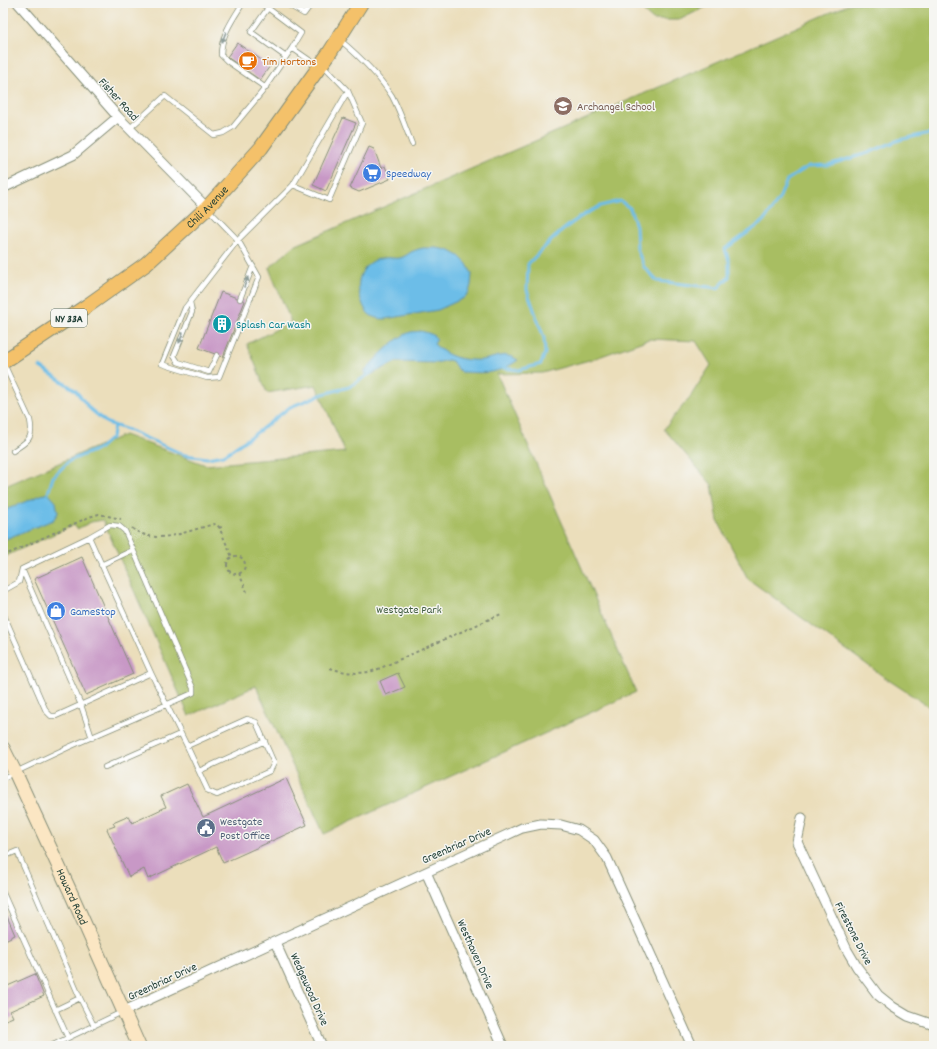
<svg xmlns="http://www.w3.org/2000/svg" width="937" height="1049" font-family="Dekko,sans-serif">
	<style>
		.green { fill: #a8be62; stroke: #647e4b }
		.water { fill: #6cbde8; stroke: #467d8e }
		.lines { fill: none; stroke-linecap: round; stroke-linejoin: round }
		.stream { stroke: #6cbde8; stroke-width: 3 }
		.building { fill: #c898c6 }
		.lane-casing { stroke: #858e78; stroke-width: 6 }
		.street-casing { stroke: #858e78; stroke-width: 11 }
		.secondary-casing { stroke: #858e78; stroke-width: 15 }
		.primary-casing { stroke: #858e78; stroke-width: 16 }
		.path { stroke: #858e78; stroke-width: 2; stroke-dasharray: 3 3; stroke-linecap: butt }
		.lane { stroke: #fff; stroke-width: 4.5 }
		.street { stroke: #fff; stroke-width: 9 }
		.secondary { stroke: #fbe6c3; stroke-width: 13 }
		.primary { stroke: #f4c16a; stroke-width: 14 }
		.oneway { fill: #8f9e9a }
		.labels { text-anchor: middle; stroke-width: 3; stroke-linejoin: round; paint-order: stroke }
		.shield { fill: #f6f6f2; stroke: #60746d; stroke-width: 1 }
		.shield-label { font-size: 11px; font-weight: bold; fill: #1f3d34 }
		.food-label { font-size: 12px; fill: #c56008; stroke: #f6f6f2; text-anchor: start }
		.street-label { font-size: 12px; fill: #1f3d34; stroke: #f6f6f2 }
		.education-label { font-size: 12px; fill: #785e54; stroke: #f6f6f2; text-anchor: start }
		.shop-label { font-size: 12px; fill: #366cbe; stroke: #f6f6f2; text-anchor: start }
		.culture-label { font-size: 12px; fill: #0d838f; stroke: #f6f6f2; text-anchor: start }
		.park-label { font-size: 12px; fill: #415d40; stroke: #f6f6f2 }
		.service-label { font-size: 12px; fill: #4e5e75; stroke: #f6f6f2; text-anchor: start }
	</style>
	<rect width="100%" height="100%" fill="#f6f6f2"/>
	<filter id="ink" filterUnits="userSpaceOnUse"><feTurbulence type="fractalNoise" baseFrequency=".025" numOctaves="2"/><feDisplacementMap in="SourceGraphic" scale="8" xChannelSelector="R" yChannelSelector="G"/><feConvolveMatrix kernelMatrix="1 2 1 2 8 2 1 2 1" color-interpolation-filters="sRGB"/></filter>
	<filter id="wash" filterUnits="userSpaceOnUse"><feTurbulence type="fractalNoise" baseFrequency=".012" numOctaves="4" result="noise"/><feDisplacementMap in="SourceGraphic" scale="16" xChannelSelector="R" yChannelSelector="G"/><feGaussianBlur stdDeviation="0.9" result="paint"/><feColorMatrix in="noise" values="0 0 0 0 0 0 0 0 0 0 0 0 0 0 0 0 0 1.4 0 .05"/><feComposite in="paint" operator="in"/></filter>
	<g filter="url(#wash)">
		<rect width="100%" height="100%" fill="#ebdebb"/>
		<path class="green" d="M634,3H714L679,20H653Z
			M852,3H934V710L887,679L748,579L718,521L712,485L664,429L690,397L711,365L696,341L649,339L593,359L542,373L497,374L636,692L324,834L256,686L189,716L103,520L91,522L77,529L74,525L3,557V487L124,435L206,465L345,452L316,385L267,393L247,344L291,322L269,268L294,246Z"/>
		<path class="water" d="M423,248H436L448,250L459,256L467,264L472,274L471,285L469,292L464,298L438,310L385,319C372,319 366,314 362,302C353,282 362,260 385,258C390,257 395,259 400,258C404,257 408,254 411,252C415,250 419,249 423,248Z
			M421,331L428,333L433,335L437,339L434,344C447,357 463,361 482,360C497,358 503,351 518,360C498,375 484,373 461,372L456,367L452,361L448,360L436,363L396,362L372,374H365V371C375,359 394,339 408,333C412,331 416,332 421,331Z
			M48,493L56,502L58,513L53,520L3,540V511L41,495Z"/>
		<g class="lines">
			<path class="stream" d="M3,331L4,332
				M40,367L75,390L90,409L107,423L128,430L185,455L207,458L224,455L259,431L290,407L323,394L349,387L371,373
				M502,368L519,370L541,364L545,353L544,338L527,290L528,264C549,242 572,218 601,206C607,204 614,203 620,201L630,208L636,226L637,249L644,267L657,281L718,288L729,277V261L725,249L764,221L779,199L787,180L809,166L828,165L868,153L899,140L934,132
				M48,493L53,477L69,461L100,448L112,437L114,425"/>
		</g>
		<g id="blocks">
			<path class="building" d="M237,43L270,66L260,80L227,57Z
				M343,118L356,123L326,191L313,185Z
				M369,147L374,149L381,168L385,166L390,179L359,192L350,188Z
				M221,292L245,301L223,357L199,348Z
				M82,557L133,674L86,695L34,579Z
				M398,673L405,687L386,695L380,681Z
				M286,778L307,825L223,863L216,847L148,879L144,869L129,877L107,829L115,826L113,823L129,816L132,823L166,807L161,796L187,784L203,817Z
				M3,907L15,935L3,941Z
				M35,974L44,996L10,1011L13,1017L3,1021V988Z
				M3,1032L9,1046H3Z"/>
		</g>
	</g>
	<g filter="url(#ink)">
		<use href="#blocks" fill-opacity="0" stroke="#858e78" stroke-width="1"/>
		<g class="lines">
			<defs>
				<path id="lane" d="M243,3C233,19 221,35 221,55L227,61L266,88
					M261,3L301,33L292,48
					M285,3L304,14L312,3
					M348,3L356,9
					M268,8L251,32L286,57
					M340,40C358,55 379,76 392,96C400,111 406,129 412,144
					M129,129L165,96L214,135L223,133L233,127L262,92L292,48L318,66
					M293,185L348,91
					M208,209L238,240L293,185L329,200L362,123L348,91L323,65
					M238,240L259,277L219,377L207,378L162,364L185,308Z
					M240,299L253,266
					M190,302L192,312L174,356L178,362L209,372L217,355
					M4,364L30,420C34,440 27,441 13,451
					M89,537L151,673L187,746L247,719L256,722L274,763L270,771L217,795L208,791L187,746
					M101,565L133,550
					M3,591L19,582L22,569
					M3,613L46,711L51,716H56L151,673
					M105,767L180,734
					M199,771L265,741
					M3,778L69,747L193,693V688L125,531L119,526L110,525L89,537L22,569L81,705L92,738
					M3,857L17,851L80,998L55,1010
					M3,893L68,1038
					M80,998L94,1026
					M51,1046L122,1012"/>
				<path id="street" d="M18,3L118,117L207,208
					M3,188L73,155L118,117
					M802,818L797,842L847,950L857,967L878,995L893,1007L908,1016L934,1025
					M426,872L503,1046
					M275,942L322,1046
					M124,1011L522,828L541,824L561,825L579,830L594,840L607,858L692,1046"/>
				<g id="secondary">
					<path id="s1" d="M3,748L15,772L70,891L139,1046"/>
				</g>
				<g id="primary">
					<path id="s2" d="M3,362L87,306L146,264L207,208L261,148L330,52L361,3"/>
				</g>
			</defs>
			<use href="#lane" class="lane-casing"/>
			<use href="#street" class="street-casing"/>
			<use href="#secondary" class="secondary-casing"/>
			<use href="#primary" class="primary-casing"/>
			<path class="path" d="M132,528C157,548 189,529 216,524L219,527L232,557
				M219,528L224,526
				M3,556L89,517L99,514L121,519
				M227 565a9 9 0 1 1 18 0a9 9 0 1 1-18 0Z
				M239,573L247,592
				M330,668C346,673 360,675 376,670L501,614"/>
			<use href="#lane" class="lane"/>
			<use href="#street" class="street"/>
			<use href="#secondary" class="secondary"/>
			<use href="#primary" class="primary"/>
		</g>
		<defs><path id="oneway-solid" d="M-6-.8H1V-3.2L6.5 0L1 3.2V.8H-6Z"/></defs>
		<g class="oneway">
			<use href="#oneway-solid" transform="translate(224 37) rotate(111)"/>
			<use href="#oneway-solid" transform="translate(246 282) rotate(-69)"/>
			<use href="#oneway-solid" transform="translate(181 338) rotate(111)"/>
		</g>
	</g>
	<defs>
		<symbol id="cafe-disc" viewBox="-11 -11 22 22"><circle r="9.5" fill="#e8710a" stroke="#f6f6f2"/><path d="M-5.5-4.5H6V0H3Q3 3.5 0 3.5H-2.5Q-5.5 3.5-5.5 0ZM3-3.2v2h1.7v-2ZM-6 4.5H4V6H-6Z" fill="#fff"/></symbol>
		<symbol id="school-disc" viewBox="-11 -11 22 22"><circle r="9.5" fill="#8d6e63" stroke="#f6f6f2"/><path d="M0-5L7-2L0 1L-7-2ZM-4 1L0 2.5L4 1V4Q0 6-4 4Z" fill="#fff"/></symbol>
		<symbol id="supermarket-disc" viewBox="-11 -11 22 22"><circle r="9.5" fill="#3f7fe0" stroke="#f6f6f2"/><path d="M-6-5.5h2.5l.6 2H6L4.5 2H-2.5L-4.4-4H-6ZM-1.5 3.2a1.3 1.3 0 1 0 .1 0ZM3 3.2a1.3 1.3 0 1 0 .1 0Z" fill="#fff"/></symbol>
		<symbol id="building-disc" viewBox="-11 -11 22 22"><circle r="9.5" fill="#0f9aa8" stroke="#f6f6f2"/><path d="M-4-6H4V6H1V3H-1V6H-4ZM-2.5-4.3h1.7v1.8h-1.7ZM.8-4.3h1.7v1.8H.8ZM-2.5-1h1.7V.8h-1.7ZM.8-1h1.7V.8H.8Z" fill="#fff"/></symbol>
		<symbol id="shop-disc" viewBox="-11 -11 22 22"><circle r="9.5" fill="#3f7fe0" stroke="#f6f6f2"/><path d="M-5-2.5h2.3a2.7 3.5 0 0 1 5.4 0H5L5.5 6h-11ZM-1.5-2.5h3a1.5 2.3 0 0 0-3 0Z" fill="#fff"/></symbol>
		<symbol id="civic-disc" viewBox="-11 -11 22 22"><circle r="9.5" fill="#5c6f8a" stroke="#f6f6f2"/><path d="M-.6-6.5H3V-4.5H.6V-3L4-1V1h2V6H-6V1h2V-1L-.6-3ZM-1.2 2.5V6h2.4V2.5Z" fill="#fff"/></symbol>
	</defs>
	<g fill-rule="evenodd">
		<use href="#cafe-disc" x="237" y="50" width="22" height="22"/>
		<use href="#school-disc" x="552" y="95" width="22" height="22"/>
		<use href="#supermarket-disc" x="361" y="162" width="22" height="22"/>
		<use href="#building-disc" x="211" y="313" width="22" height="22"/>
		<use href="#shop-disc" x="45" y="600" width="22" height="22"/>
		<use href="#civic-disc" x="195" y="817" width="22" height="22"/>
	</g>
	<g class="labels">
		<rect class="shield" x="51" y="309" width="36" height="18" rx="3"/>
		<g class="shield-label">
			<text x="69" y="322">NY 33A</text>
		</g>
		<g class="food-label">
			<text x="262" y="65">Tim Hortons</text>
		</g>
		<g class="street-label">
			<text transform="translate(119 99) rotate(48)" y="4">Fisher Road</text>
			<text dy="4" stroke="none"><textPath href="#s2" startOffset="257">Chili Avenue</textPath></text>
			<text transform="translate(456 845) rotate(-24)" y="4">Greenbriar Drive</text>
			<text dy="4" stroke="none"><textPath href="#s1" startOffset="164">Howard Road</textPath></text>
			<text transform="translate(854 933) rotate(63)" y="4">Firestone Drive</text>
			<text transform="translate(476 954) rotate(66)" y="4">Westhaven Drive</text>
			<text transform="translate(162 981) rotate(-25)" y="4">Greenbriar Drive</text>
			<text transform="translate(310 989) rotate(66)" y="4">Wedgewood Drive</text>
		</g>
		<g class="education-label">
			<text x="577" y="110">Archangel School</text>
		</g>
		<g class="shop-label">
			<text x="386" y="177">Speedway</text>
			<text x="70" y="615">GameStop</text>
		</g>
		<g class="culture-label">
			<text x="236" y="328">Splash Car Wash</text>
		</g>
		<g class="park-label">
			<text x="409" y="613">Westgate Park</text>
		</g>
		<g class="service-label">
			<text x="220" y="825">Westgate<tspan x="220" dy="14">Post Office</tspan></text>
		</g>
	</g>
	<rect width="937" height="1049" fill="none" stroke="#f6f6f2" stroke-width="16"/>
</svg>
